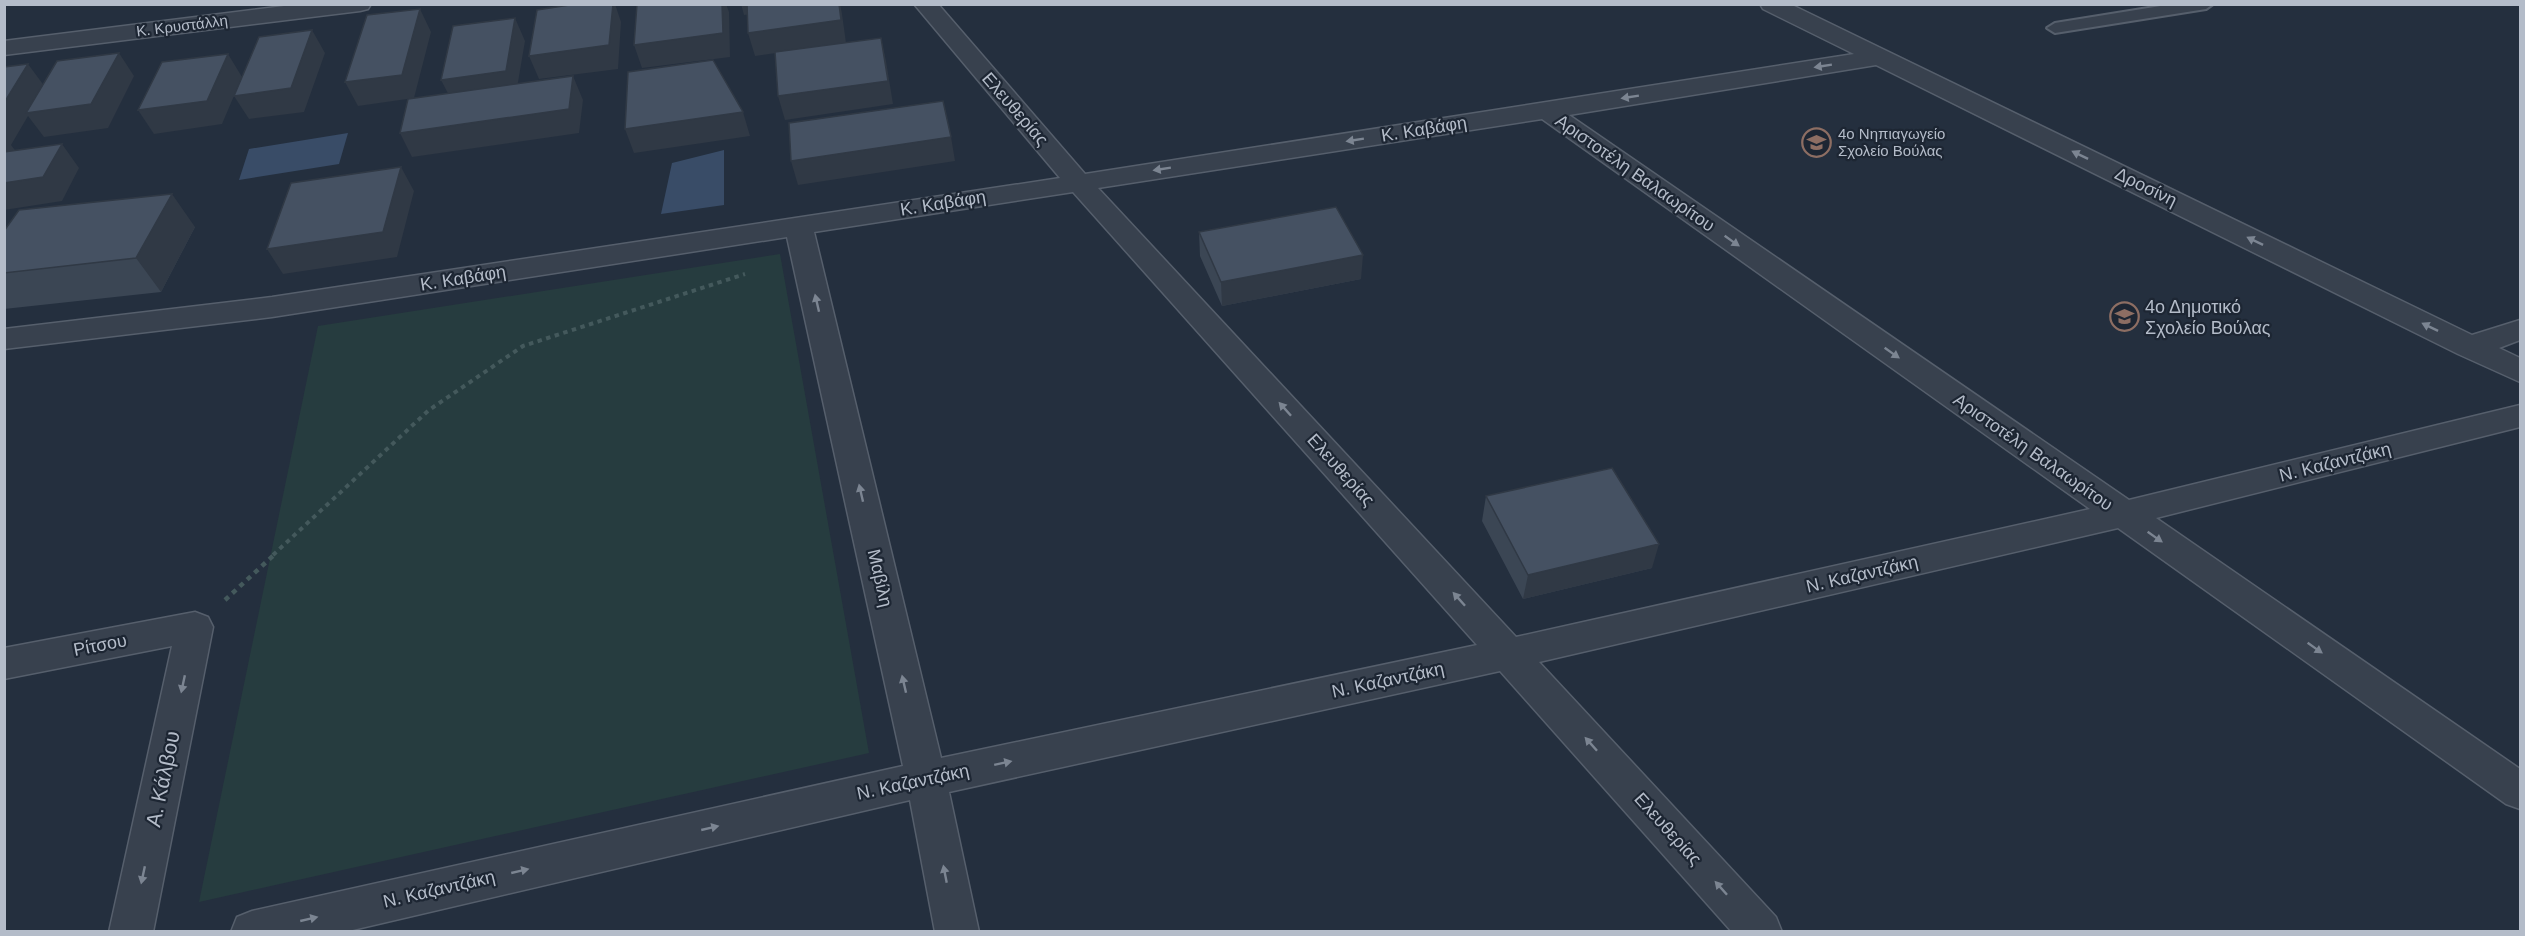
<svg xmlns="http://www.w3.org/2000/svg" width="2525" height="936" font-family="Arial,sans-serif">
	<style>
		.green { fill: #263c3f }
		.water { fill: #394c67 }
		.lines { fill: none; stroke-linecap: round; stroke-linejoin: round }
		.lane-casing { stroke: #565f6c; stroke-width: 4 }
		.street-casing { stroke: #565f6c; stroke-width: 3 }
		.path-far1 { stroke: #44595c; stroke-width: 4; stroke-dasharray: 4.5 4.5; stroke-linecap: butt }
		.path { stroke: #44595c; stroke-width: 4.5; stroke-dasharray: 5 5; stroke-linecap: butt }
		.lane { fill: #38414e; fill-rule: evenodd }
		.street { fill: #38414e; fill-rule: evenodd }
		.wall { fill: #3b4654 }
		.shaded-wall { fill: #303945 }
		.building { fill: #455162; stroke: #303945; stroke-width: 1.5 }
		.oneway { fill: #7c8592 }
		.labels { text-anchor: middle; stroke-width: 4.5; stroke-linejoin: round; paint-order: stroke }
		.far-street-label { font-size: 15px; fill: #b4bcc9; stroke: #1d2633 }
		.far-poi-label { font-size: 15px; fill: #b4bcc9; stroke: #1d2633; text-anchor: start }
		.street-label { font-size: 18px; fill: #b4bcc9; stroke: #1d2633 }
		.poi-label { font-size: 18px; fill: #b4bcc9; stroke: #1d2633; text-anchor: start }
		.near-street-label { font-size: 21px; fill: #b4bcc9; stroke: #1d2633 }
	</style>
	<rect width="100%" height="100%" fill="#242f3e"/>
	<path class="green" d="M780,254L869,753L199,902L318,326Z"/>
	<path class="water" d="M348,133L339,164L239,180L249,149Z
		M724,150V205L661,214L672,163Z"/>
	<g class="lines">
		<defs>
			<path id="lane" d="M2173,4H2213L2206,9L2055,33L2047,28L2055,23Z"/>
			<path id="street" d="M300,4H371L368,9L360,11L4,55V41Z
				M914,4H938L1085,174L1854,54L1763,9L1760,4H1790L2472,335L2520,320V340L2499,348L2520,358V382L2458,354L1876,65L1569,115L2129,500L2520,405V427L2156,518L2520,769V809L2506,804L2118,528L1539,662L1776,917L1782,932H1732L1500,671L949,792L979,932H935L910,800L344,932H231L237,917L252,911L903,766L787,237L272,317L4,349V329L272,297L1060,178ZM1542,119L2090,509L1516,637L1098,188ZM1073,192L1477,645L941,758L814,232Z
				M195,612L208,617L213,627L153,932H109L172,646L4,679V648Z"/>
		</defs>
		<use href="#lane" class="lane-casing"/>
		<use href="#street" class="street-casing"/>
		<path class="path-far1" d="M273,555L429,410L523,346L745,274"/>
		<path class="path" d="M225,600L275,554"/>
		<use href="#lane" class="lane"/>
		<use href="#street" class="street"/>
	</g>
	<path class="wall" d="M195,227L161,292L4,309V231Z
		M1199,232L1361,279L1222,306L1200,256Z
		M1486,496L1652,568L1523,599L1482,521Z"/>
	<path class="shaded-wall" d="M613,4H615L621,22L618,69L539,79L529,56Z
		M722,4H726L729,12L730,57L642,68L634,45Z
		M741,4H822L744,15Z
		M839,4H840L842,14L846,43L755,56L748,33Z
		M420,9L431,32L414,98L358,106L345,82Z
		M515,18L525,41L516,94L453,103L441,80Z
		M312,30L325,53L304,112L249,119L234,96Z
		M881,38L886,61L893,104L785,120L778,96Z
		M119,53L134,76L108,128L44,137L28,116L11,145L24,162L4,164V103L28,64L45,87Z
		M228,54L242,77L222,124L154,134L138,110Z
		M573,76L583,100L579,133L412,157L400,133Z
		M743,112L750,136L634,153L625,129Z
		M951,137L955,161L798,185L791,161Z
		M62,144L79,168L62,201L4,210V183Z
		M401,167L414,191L397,257L283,274L267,249Z
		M172,194L195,227L161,292L136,258Z
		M1363,255L1361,279L1222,306L1221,282Z
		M1659,544L1652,568L1523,599L1528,575Z"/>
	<path class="building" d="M576,4H613L609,45L529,56L537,10Z
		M637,4H722L723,33L634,45Z
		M747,4H839L841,20L748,33Z
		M420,9L402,75L345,82L367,15Z
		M515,18L506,71L441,80L453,26Z
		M312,30L291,88L234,96L259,37Z
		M881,38L888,81L778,96L775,52Z
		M119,53L91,104L26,113L57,61Z
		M228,54L207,101L138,110L162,62Z
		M713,60L743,112L625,129L628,72Z
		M28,64L4,103V67Z
		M573,76L569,109L400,133L408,99Z
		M943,101L951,137L791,161L789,123Z
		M62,144L43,177L4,183V152Z
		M401,167L383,232L267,249L291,183Z
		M172,194L136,258L4,273V231L19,210Z
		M1336,207L1363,255L1221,282L1199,232Z
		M1612,468L1659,544L1528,575L1486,496Z"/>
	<defs><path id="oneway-solid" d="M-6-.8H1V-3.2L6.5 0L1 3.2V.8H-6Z" transform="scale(1.5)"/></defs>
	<g class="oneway">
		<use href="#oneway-solid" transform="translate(1823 66) rotate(171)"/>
		<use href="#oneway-solid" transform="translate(1630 97) rotate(171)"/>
		<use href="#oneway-solid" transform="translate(1355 140) rotate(171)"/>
		<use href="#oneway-solid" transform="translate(2080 155) rotate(-154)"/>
		<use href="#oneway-solid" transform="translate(1162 169) rotate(171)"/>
		<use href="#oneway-solid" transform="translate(1732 241) rotate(35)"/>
		<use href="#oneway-solid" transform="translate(2255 241) rotate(-154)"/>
		<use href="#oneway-solid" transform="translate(817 303) rotate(-103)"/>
		<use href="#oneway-solid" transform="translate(2430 327) rotate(-154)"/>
		<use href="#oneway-solid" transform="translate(1892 353) rotate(35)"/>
		<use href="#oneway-solid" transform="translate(1285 409) rotate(-132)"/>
		<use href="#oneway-solid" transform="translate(861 493) rotate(-103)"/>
		<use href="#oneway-solid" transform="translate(2155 537) rotate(35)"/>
		<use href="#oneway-solid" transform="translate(1459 599) rotate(-132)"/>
		<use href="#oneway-solid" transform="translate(2315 648) rotate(35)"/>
		<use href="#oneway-solid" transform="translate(183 684) rotate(102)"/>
		<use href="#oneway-solid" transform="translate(904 684) rotate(-103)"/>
		<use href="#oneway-solid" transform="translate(1591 744) rotate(-132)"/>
		<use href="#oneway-solid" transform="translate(1003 763) rotate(-12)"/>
		<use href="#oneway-solid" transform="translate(710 828) rotate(-13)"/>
		<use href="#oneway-solid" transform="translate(520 871) rotate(-13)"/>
		<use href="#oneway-solid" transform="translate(945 874) rotate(-101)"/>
		<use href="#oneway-solid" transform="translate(143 875) rotate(102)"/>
		<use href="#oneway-solid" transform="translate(1721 888) rotate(-132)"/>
		<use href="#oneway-solid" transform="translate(309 919) rotate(-13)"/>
	</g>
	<defs>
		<symbol id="school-ring" viewBox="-11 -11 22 22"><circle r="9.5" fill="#1d2633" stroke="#8d6e63" stroke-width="1.5"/><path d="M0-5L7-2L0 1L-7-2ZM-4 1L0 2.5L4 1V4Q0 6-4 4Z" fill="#8d6e63"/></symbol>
	</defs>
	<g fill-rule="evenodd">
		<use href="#school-ring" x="1800" y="126" width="33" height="33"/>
		<use href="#school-ring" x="2108" y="300" width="33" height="33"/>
	</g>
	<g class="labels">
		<g class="far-street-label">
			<text transform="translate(182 26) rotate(-7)" y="5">Κ. Κρυστάλλη</text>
		</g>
		<g class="far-poi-label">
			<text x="1838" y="139">4ο Νηπιαγωγείο<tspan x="1838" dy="17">Σχολείο Βούλας</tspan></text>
		</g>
		<g class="street-label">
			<text transform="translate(1015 109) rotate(49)" y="6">Ελευθερίας</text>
			<text transform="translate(1424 129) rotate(-9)" y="6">Κ. Καβάφη</text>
			<text transform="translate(1635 173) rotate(35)" y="6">Αριστοτέλη Βαλαωρίτου</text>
			<text transform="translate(2146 187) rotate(26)" y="6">Δροσίνη</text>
			<text transform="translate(943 203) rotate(-9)" y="6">Κ. Καβάφη</text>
			<text transform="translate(463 278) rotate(-9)" y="6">Κ. Καβάφη</text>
			<text transform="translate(2033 452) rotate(35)" y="6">Αριστοτέλη Βαλαωρίτου</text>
			<text transform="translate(2335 462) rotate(-14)" y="6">Ν. Καζαντζάκη</text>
			<text transform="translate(1341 470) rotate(48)" y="6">Ελευθερίας</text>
			<text transform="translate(1862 574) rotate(-13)" y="6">Ν. Καζαντζάκη</text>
			<text transform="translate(880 578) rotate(77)" y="6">Μαβίλη</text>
			<text transform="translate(100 645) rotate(-11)" y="6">Ρίτσου</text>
			<text transform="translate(1388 680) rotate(-12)" y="6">Ν. Καζαντζάκη</text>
			<text transform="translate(913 782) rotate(-12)" y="6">Ν. Καζαντζάκη</text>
			<text transform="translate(1668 829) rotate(48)" y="6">Ελευθερίας</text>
			<text transform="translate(439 889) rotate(-13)" y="6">Ν. Καζαντζάκη</text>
		</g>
		<g class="poi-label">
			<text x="2145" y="313">4ο Δημοτικό<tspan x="2145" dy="21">Σχολείο Βούλας</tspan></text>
		</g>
		<g class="near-street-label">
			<text transform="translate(163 779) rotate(-78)" y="7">A. Κάλβου</text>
		</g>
	</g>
	<rect width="2525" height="936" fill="none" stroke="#b4bcc9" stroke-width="12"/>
</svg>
